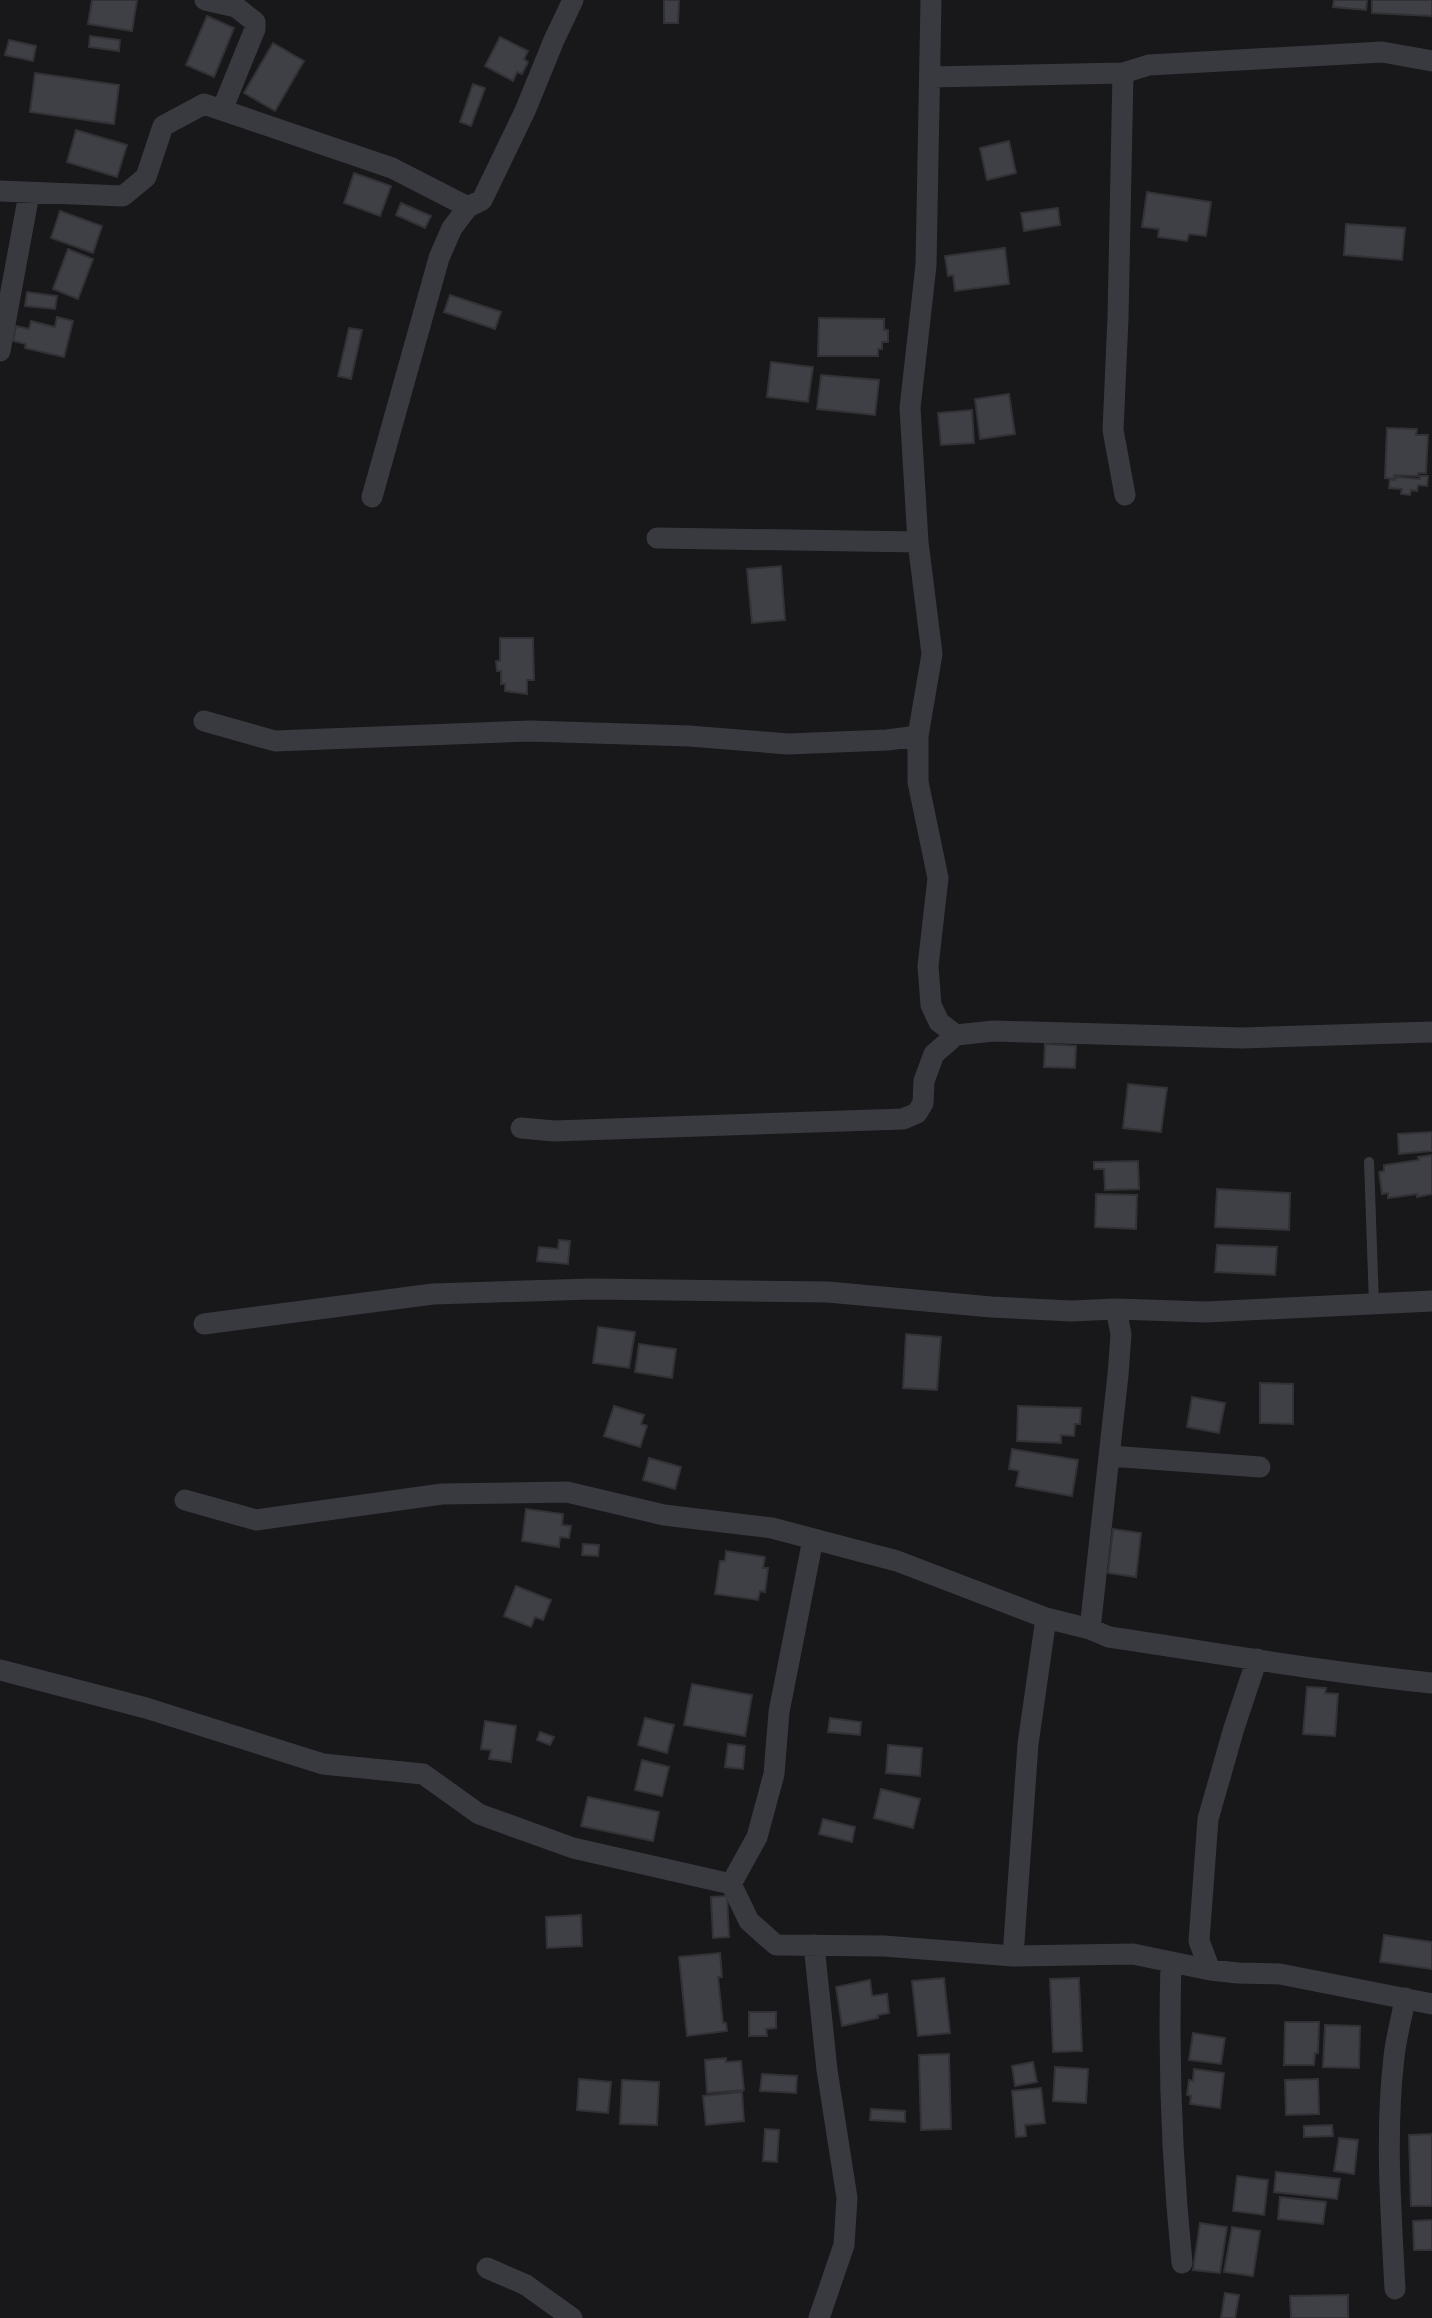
<svg xmlns="http://www.w3.org/2000/svg" width="1432" height="2318" font-family="Quicksand,sans-serif">
	<style>
		.building { fill: #3f4045; stroke: #323236; stroke-width: 2 }
		.lines { fill: none; stroke-linecap: round; stroke-linejoin: round }
		.lane { stroke: #393940; stroke-width: 10 }
		.street { stroke: #393940; stroke-width: 21 }
	</style>
	<rect width="100%" height="100%" fill="#18181a"/>
	<path class="building" d="M92,0H137L132,31L88,24Z
		M664,0H679L678,23H664Z
		M1334,0H1367L1366,10L1333,7Z
		M1372,0H1432V16L1372,13Z
		M207,16L234,28L214,77L186,65Z
		M90,36L120,40L119,51L89,47Z
		M500,37L528,51L524,59L528,62L522,74L517,72L513,81L485,66Z
		M9,40L36,46L33,61L5,55Z
		M273,43L304,61L275,111L244,93Z
		M35,73L119,85L114,124L30,112Z
		M473,84L485,88L471,126L460,122Z
		M76,130L127,145L117,177L67,162Z
		M1009,141L1016,173L987,180L980,148Z
		M354,173L391,186L380,216L344,203Z
		M1147,192L1211,202L1206,236L1189,234L1187,241L1158,237L1159,229L1142,227Z
		M401,203L431,216L425,228L396,215Z
		M1058,208L1060,225L1024,231L1021,213Z
		M60,211L102,226L93,253L51,238Z
		M1346,224L1405,228L1402,260L1344,255Z
		M1005,248L1009,284L955,291L953,275L948,276L945,256Z
		M68,249L93,259L78,299L53,289Z
		M27,292L57,296L55,309L25,306Z
		M450,295L501,312L495,329L444,312Z
		M57,317L73,321L64,357L25,348L26,344L13,341L16,326L29,329L31,321L55,327Z
		M819,318L884,319V330H888V342H882V349H878V356H818Z
		M349,328L362,330L351,379L338,376Z
		M771,362L813,367L808,402L767,397Z
		M821,375L879,380L875,415L817,409Z
		M1009,394L1015,434L980,439L975,399Z
		M972,410L974,443L941,445L938,413Z
		M1387,428L1417,429L1416,435H1428L1426,473H1418V476L1394,475V479L1385,478Z
		M1420,476H1428L1427,486L1418,485L1417,491L1411,490L1410,495L1401,494L1402,489L1389,488L1390,479L1395,480L1396,477L1420,479Z
		M781,566L785,620L752,623L747,569Z
		M500,638H533L534,680H527V694L505,691V684H501V671H497L496,661H500Z
		M1045,1044L1076,1046L1075,1068L1044,1067Z
		M1128,1084L1167,1088L1161,1132L1123,1128Z
		M1432,1132V1151L1399,1154L1398,1134Z
		M1432,1155V1194L1417,1197V1194L1388,1198V1193L1382,1194L1379,1172L1384,1171V1165L1419,1160L1418,1157Z
		M1138,1161L1139,1189L1105,1190L1104,1169H1094V1162Z
		M1217,1189L1290,1193L1289,1230L1215,1227Z
		M1096,1194L1137,1195L1136,1229L1095,1227Z
		M559,1240L570,1241L568,1264L537,1261L539,1247L558,1249Z
		M1217,1245L1277,1247L1275,1275L1215,1272Z
		M598,1327L635,1332L629,1368L593,1363Z
		M906,1334L941,1337L937,1390L903,1388Z
		M639,1344L676,1349L672,1378L635,1372Z
		M1260,1383L1293,1384V1424L1260,1423Z
		M1192,1397L1225,1403L1219,1433L1187,1427Z
		M614,1406L644,1415L641,1424L647,1426L640,1447L604,1436Z
		M1018,1406L1081,1408L1080,1424H1075L1074,1436L1061,1435V1443L1017,1441Z
		M1012,1449L1078,1460L1072,1496L1016,1486L1019,1471L1009,1469Z
		M649,1458L681,1467L675,1489L643,1480Z
		M526,1509L563,1514L562,1525L571,1526L569,1538L560,1537L559,1547L522,1541Z
		M1113,1529L1141,1533L1136,1577L1108,1573Z
		M583,1544L599,1545L598,1556L582,1555Z
		M726,1551L765,1557L763,1568H768L765,1592L760,1591L758,1600L715,1594L720,1561H725Z
		M516,1586L551,1600L543,1620L535,1617L531,1627L504,1616Z
		M692,1684L752,1695L745,1736L684,1725Z
		M1307,1687L1326,1688L1325,1693L1338,1694L1335,1736L1303,1734Z
		M645,1718L674,1725L667,1753L638,1745Z
		M830,1718L861,1722L860,1735L828,1732Z
		M485,1721L516,1726L511,1762L489,1759L491,1750L481,1749Z
		M540,1732L554,1737L550,1745L537,1740Z
		M728,1744L745,1746L743,1769L725,1767Z
		M888,1745L922,1748L920,1776L886,1773Z
		M642,1760L669,1767L662,1796L635,1790Z
		M881,1789L920,1799L913,1828L874,1818Z
		M588,1797L659,1812L653,1841L581,1826Z
		M823,1819L855,1827L852,1842L819,1834Z
		M727,1896L729,1937L713,1938L711,1897Z
		M581,1915L582,1946L547,1948L546,1917Z
		M1384,1935L1432,1942V1969L1380,1962Z
		M720,1953L722,1977H718L723,2023H726L727,2031L687,2036L679,1957Z
		M944,1978L950,2033L918,2036L912,1981Z
		M1079,1978L1082,2051L1053,2052L1050,1979Z
		M870,1980L872,1996L887,1994L889,2013L878,2015V2018L842,2026L836,1987Z
		M749,2012H776V2028L766,2029L767,2036H749Z
		M1285,2022H1319L1318,2053H1315L1314,2065H1284Z
		M1325,2025L1360,2026L1359,2068L1323,2067Z
		M1193,2033L1225,2038L1221,2064L1189,2060Z
		M949,2054L951,2129L921,2130L919,2055Z
		M726,2058V2062L741,2061L744,2090L707,2093L705,2060Z
		M1033,2062L1037,2082L1015,2086L1012,2066Z
		M1055,2067L1088,2069L1086,2103L1053,2101Z
		M1194,2069L1224,2073L1220,2108L1190,2104L1191,2096L1187,2095L1189,2080L1193,2081Z
		M762,2074L797,2076L796,2093L760,2091Z
		M579,2079L611,2082L608,2113L577,2110Z
		M1318,2079L1319,2114L1286,2115L1285,2080Z
		M622,2080L659,2082L657,2125L620,2124Z
		M1041,2088L1045,2123L1025,2125L1026,2136L1016,2137L1012,2091Z
		M742,2092L744,2121L706,2125L703,2096Z
		M871,2109L905,2111V2122L870,2120Z
		M1332,2125L1333,2136L1304,2137V2126Z
		M765,2129L779,2130L777,2162L763,2161Z
		M1432,2134V2206H1411L1409,2135Z
		M1339,2138L1358,2140L1354,2174L1334,2171Z
		M1276,2172L1340,2179L1337,2199L1274,2192Z
		M1237,2176L1268,2180L1264,2215L1233,2211Z
		M1280,2197L1326,2202L1323,2224L1278,2219Z
		M1432,2220V2250H1414L1413,2221Z
		M1200,2223L1227,2227L1220,2273L1193,2270Z
		M1232,2227L1260,2231L1253,2276L1224,2272Z
		M1225,2293L1239,2295L1235,2318H1221Z
		M1348,2295V2318H1291L1290,2296Z"/>
	<g class="lines">
		<path class="lane" d="M1369,1162L1374,1304"/>
		<path class="street" d="M205,0L236,7L255,22V29L222,110
			M1123,73L1118,318L1113,430L1125,495
			M930,77L1123,73L1149,65L1382,52L1432,61
			M0,191L123,196L146,177L163,126L204,104L392,168L468,207L482,200L525,111L554,40L573,0
			M0,351L29,194
			M372,497L439,258L452,228L468,207
			M657,538L918,542
			M204,721L275,741L530,731L689,736L788,744L887,740L918,736L932,654L918,542L910,408L926,265L931,0
			M918,736V782L938,878L928,966L931,1005L939,1022L956,1035
			M521,1128L554,1131L903,1119L917,1113L923,1103L924,1081L934,1054L956,1035L994,1031L1242,1038L1432,1032
			M1116,1309L1206,1312L1432,1301
			M204,1324L433,1294L591,1289L828,1292L991,1307L1071,1311L1116,1309L1121,1334L1118,1375L1090,1629L1109,1637C1217,1653 1324,1672 1432,1683
			M1110,1456L1260,1467
			M185,1500L256,1520L442,1494L567,1492L664,1515L772,1528L897,1561L1046,1618L1090,1629
			M0,1670L146,1708L323,1764L423,1774L479,1814L573,1848L731,1884L749,1921L776,1945L884,1946L1013,1956L1133,1954L1210,1970L1238,1973L1280,1974L1432,2004
			M731,1884L757,1837L774,1774L779,1712L813,1539
			M814,1945L827,2070L847,2198L844,2245L819,2318
			M1013,1956L1028,1744L1046,1618
			M1171,1963C1168,2063 1172,2163 1182,2263
			M1210,1970L1199,1941L1208,1819L1234,1728L1257,1659
			M487,2268L526,2285L572,2318
			M1395,2289C1391,2212 1385,2134 1394,2057C1396,2037 1402,2018 1405,1998"/>
	</g>
</svg>
